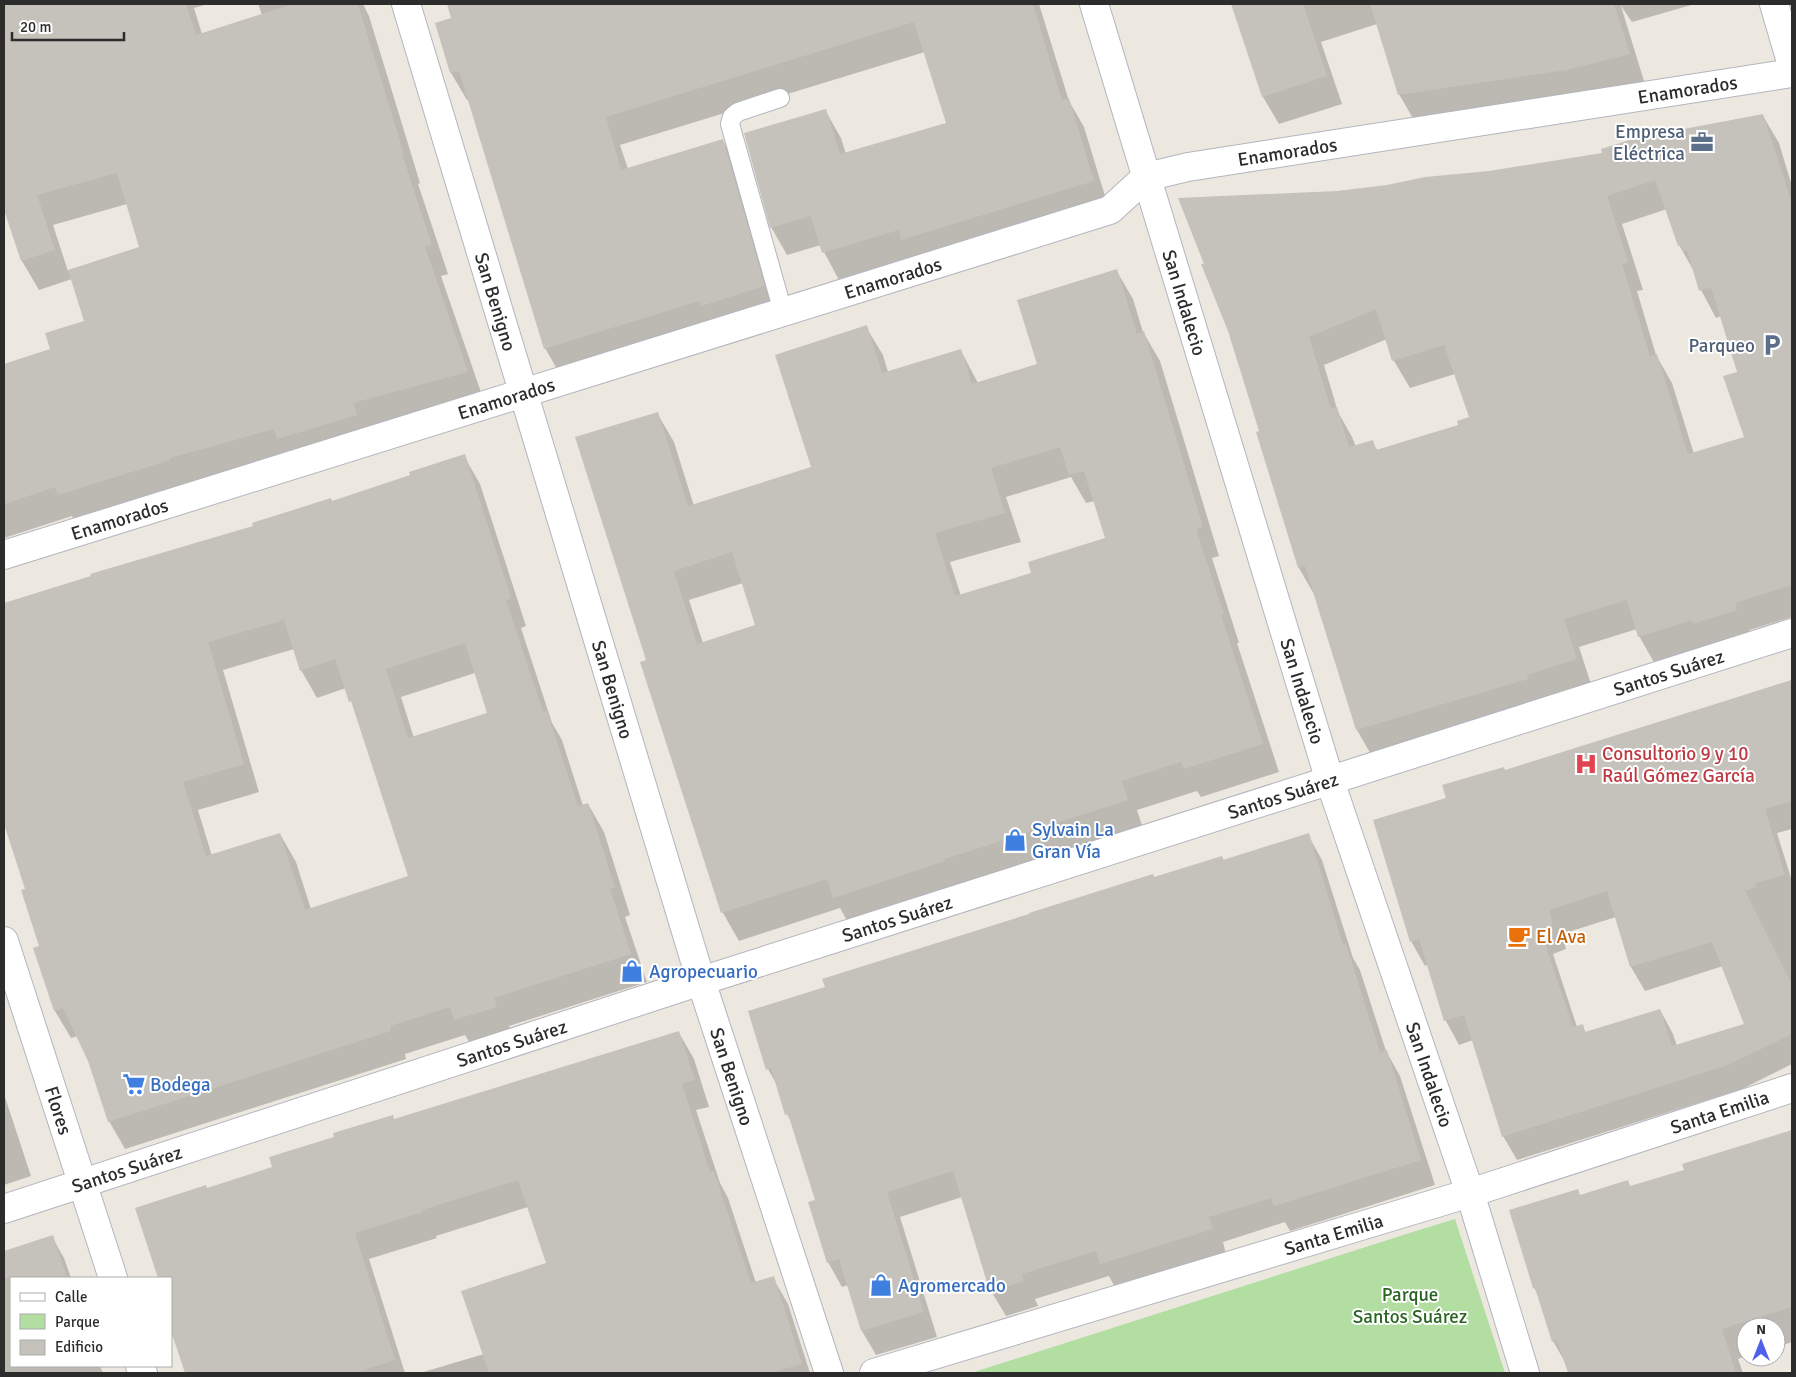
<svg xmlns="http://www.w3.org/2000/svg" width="1796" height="1377" font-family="Signika,sans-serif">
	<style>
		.green { fill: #b2dea2 }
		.shadow { fill: #0003; fill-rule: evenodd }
		.building { fill: #c5c2bb; fill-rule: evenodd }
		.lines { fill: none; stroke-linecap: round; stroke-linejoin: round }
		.lane-casing { stroke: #b3b5be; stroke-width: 20 }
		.street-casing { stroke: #b3b5be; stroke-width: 30 }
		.lane { stroke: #fff; stroke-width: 18 }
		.street { stroke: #fff; stroke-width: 28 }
		.labels { text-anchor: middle; stroke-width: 4; stroke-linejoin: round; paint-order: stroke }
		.street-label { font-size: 19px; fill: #2c2c2c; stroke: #fff }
		.service-label { font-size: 19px; fill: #4e5e75; stroke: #fff; text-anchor: end }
		.health-label { font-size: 19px; fill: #be3a42; stroke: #fff; text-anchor: start }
		.shop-label { font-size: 19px; fill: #366cbe; stroke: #fff; text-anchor: start }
		.food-label { font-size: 19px; fill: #c56008; stroke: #fff; text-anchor: start }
		.park-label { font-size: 19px; fill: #2a6422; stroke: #fff }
	</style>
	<rect width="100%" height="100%" fill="#ece8e0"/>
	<path class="green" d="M1455,1219L1505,1373H971L1419,1230Z"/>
	<path class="shadow" d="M4,4H208L194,8L202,34L262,15L258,4H363L369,16L420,183L418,184L448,274L441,276L484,401L76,524L72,516L4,538V365L51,350L86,322L72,279L39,290L22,261L4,206ZM127,204L141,247L68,271L53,225Z
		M448,4H1039L1069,101L1084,127L1109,209L913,258L839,280L824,252L821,245L787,255L771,227L825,110L841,138L846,154L947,124L925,52L620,145L628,169L723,141L739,168L780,314L561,376L545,348L469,100H467L451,73L453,18Z
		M1232,4H1695L1632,22L1621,6L1644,81L1582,97L1415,122L1399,94L1377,24L1321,42L1342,104L1279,124L1263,97Z
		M1763,116L1779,143L1792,186V617L1749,630L1752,638L1655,664L1639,636L1637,629L1579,647L1592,687L1373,758L1357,730L1315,596L1299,568L1257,433L1261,432L1337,193L1490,172L1604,154ZM1667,209L1679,245L1695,273L1701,290L1716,318L1721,316L1739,372L1746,438L1694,454L1672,383L1656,355L1637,291L1643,290L1622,224ZM1387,339L1394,361L1410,388L1455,374L1471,417L1460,425L1378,451L1372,442L1356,447L1352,437L1338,412L1324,365Z
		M1116,270L1133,299L1143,332L1160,361L1219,556L1212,558L1239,643H1237L1279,772L1201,797L1197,791L1137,810L1143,828L850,926L840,908L739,941L723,913L642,663L648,661L657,413L674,442L694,506L812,468L866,327L883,355L888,372L961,351L978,383L1038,365ZM1071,477L1086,503L1095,501L1106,539L1033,574L961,596L950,562L1021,542L1006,497ZM743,583L757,626L703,643L689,600Z
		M464,456L480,484L526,626L521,628L552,723L562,740L583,806L588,804L604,832L630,915L625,917L647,982L509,1026L512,1035L472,1047L465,1035L405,1054L406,1059L125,1149L109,1121L89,1061L78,1036L71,1038L55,1011L35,948L40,947L26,890L4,821V604L255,527L412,476ZM294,649L301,670L317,698L346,688L355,709L409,877L311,909L296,862L280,834L212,856L198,810L259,792L223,670ZM475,673L489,713L414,738L401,697Z
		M1792,680V829L1777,833L1792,881V1064L1742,1089L1517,1160L1503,1136L1473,1040L1459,1045L1446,1021L1428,964L1425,966L1411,941L1448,799L1506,772ZM1616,917L1631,967L1645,991L1723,966L1746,1024L1677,1046L1673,1034L1660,1010L1586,1033L1582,1026L1577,1027L1553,954L1566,949L1562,934Z
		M1308,835L1322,860L1353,958L1360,970L1386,1051L1400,1076L1435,1185L1290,1231L1285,1222L1223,1242L1226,1254L1116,1289L1109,1276L1035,1299L1038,1306L1006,1316L991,1291L962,1197L900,1217L937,1337L876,1355L862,1331L848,1285L842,1287L828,1262L816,1201L792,1123L787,1114L779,1089L768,1069L1154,878L1222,857L1224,861Z
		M679,1033L694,1059L709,1107L696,1110L720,1183L728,1198L756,1283L773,1278L788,1304L810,1373H420L484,1354L548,1264L528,1207L436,1236L437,1238L369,1259L405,1373H186L184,1365L171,1278H159L136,1209L207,1189L273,1168L394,1120Z
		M4,1094L31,1176L4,1185Z
		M1792,1131V1342L1776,1347V1327H1746V1356L1738,1359L1743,1373H1569L1565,1362L1553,1341L1538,1294L1534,1288L1580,1196L1627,1181L1631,1187L1685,1170L1684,1165Z
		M52,1237L64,1258L71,1278H11V1366H100L103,1373H4V1252Z"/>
	<path class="building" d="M4,4H186L196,35L293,4H358L404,154H402L432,245L425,247L468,372L353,403L357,415L277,439L274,429L170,458V460L58,495L55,487L4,504V364L50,349L45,333L84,321L68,270L139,247L117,173L37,195L55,250L21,261L4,210Z
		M447,4H1033L1062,100L1069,98L1094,181L901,240L899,230L822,253L811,216L770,228L744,133L826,109L840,154L946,123L914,22L606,117L621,170L723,139L765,286L701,306L699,301L544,349L459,71L450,73L435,23L451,18Z
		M1231,4H1303L1327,76L1262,97Z
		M1370,4H1614L1630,54L1566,70L1398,95Z
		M1763,114L1792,204V585L1735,603L1737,610L1693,624L1692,620L1638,637L1627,600L1564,619L1577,659L1527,675L1528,679L1356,730L1305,566L1298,568L1256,432L1259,431L1228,331L1201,264H1204L1178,198L1337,191L1387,185L1425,177L1489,171L1602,153L1601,149L1636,138ZM1655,180L1678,246L1681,245L1683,251L1687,250L1699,291L1711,287L1737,372L1723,376L1744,437L1688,454L1657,354L1650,356L1622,264L1628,262L1607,196ZM1376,309L1392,361L1444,345L1469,417L1457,421L1458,425L1376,450L1373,440L1349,447L1337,407L1331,409L1309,337Z
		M1117,269L1137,334L1144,331L1203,527L1196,529L1224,614L1221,615L1263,744L1184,769L1181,762L1122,781L1128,800L945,859V861L833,898L827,879L721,913L640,662L646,660L575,437L658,412L688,506L811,467L775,355L867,325L882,373L961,349L972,384L1037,364L1017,300ZM1060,447L1069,475L1084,471L1105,538L1028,562L1031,573L955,596L935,533L1005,513L991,468ZM732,552L755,625L697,644L674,571Z
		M465,454L511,598L506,600L543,712L547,711L578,806L588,803L615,887L610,889L631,954L494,998L497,1007L454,1020L450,1007L390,1026L391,1031L108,1122L88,1061L63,1008L54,1011L33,948L39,946L21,890L25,889L4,824V603L91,576L90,574L253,526L252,523L331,498L332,501L410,475L409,472ZM284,620L300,671L335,659L349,702L351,701L408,876L305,910L280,833L206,856L183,782L244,764L208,642ZM465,643L487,713L408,738L386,669Z
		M1792,680V801L1765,809L1785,875L1755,883L1756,887L1745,891L1792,985V1034L1728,1065L1502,1137L1464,1015L1444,1021L1419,939L1410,942L1373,820L1446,798L1442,785L1504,767L1505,770ZM1607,891L1630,967L1712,942L1744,1024L1672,1046L1660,1009L1585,1032L1583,1024L1573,1027L1540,929L1553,925L1549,910Z
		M1309,833L1343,945L1346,944L1380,1052L1387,1050L1421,1160L1274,1206L1271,1198L1209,1217L1213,1229L1100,1264L1096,1251L1022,1274L1024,1281L990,1292L953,1171L887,1192L924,1312L861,1331L839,1259L827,1263L808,1202L815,1200L788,1114L785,1115L771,1068L766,1070L748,1011L825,987L822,979L1029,914V913L1153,874L1154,877L1222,856L1223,860Z
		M679,1031L695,1080L682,1084L710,1172L714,1171L751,1283L774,1276L802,1364L770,1373H489L461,1291L546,1263L518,1180L422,1210L423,1212L355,1233L395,1360L355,1373H185L171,1331V1278H158L135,1208L206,1185L207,1188L272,1167L269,1157L334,1137L333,1133L393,1115L394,1119Z
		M1792,1130V1307L1722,1329L1736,1373H1568L1557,1340L1552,1342L1535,1288H1533L1509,1210L1578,1189L1580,1195L1628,1180L1630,1186L1684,1170L1682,1164Z
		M53,1235L67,1278H4V1251Z"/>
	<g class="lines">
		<defs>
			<path id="lane" d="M780,98L738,112L732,117L730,124L783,312"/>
			<g id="street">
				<path id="s1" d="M406,4L701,981L829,1373"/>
				<path id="s2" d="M1094,4L1330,781L1470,1193L1525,1373"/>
				<path d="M1774,4L1792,65"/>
				<path id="s3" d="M4,555L1110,210L1146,177L1188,167L1792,73"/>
				<path id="s4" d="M4,941L113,1278"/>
				<path id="s5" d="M4,1209L701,981L1792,633"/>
				<path d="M140,1366L143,1373"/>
				<path id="s6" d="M874,1373L1470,1193L1792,1088"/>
			</g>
		</defs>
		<use href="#lane" class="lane-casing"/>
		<use href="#street" class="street-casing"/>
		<use href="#lane" class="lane"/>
		<use href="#street" class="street"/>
	</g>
	<defs>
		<symbol id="office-bare" viewBox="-9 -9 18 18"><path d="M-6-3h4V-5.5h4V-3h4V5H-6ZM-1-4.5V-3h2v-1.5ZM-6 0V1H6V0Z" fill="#5c6f8a" stroke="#fff" stroke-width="2.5" paint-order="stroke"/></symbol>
		<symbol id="parking-bare" viewBox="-9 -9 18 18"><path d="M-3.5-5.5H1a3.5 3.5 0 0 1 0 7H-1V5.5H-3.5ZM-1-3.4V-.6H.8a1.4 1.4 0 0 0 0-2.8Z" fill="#5c6f8a" stroke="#fff" stroke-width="2.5" paint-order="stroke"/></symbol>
		<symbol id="hospital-bare" viewBox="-9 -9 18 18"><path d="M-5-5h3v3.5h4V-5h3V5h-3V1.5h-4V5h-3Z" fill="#e0444e" stroke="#fff" stroke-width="2.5" paint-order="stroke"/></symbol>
		<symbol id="shop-bare" viewBox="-9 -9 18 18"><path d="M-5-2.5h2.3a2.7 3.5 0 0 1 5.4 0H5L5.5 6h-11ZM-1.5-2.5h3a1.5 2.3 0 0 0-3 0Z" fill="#3f7fe0" stroke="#fff" stroke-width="2.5" paint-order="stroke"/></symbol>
		<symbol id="cafe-bare" viewBox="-9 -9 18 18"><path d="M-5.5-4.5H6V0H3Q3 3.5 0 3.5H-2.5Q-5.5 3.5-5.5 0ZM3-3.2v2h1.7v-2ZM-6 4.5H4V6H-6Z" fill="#e8710a" stroke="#fff" stroke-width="2.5" paint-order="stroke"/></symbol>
		<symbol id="supermarket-bare" viewBox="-9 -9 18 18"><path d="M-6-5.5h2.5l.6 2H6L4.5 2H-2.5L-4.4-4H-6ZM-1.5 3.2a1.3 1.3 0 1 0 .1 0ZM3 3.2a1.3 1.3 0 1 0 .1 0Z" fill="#3f7fe0" stroke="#fff" stroke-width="2.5" paint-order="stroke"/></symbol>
	</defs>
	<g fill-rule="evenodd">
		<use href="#office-bare" x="1686" y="126" width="32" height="32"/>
		<use href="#parking-bare" x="1756" y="329" width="32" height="32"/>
		<use href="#hospital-bare" x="1570" y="748" width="32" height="32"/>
		<use href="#shop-bare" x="999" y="824" width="32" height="32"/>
		<use href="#cafe-bare" x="1503" y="920" width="32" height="32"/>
		<use href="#shop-bare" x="616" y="955" width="32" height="32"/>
		<use href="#supermarket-bare" x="118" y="1068" width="32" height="32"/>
		<use href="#shop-bare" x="865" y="1269" width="32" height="32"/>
	</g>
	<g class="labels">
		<g class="street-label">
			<text dy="7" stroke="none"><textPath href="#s3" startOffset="1756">Enamorados</textPath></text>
			<text dy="7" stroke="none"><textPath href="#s3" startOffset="1351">Enamorados</textPath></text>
			<text dy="7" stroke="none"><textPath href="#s3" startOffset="931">Enamorados</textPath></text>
			<text dy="7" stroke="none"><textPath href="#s1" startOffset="311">San Benigno</textPath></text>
			<text dy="7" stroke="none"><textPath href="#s2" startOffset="312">San Indalecio</textPath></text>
			<text dy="7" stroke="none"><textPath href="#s3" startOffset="526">Enamorados</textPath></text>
			<text dy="7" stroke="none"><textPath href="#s3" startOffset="121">Enamorados</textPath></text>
			<text dy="7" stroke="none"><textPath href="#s5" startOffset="1749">Santos Suárez</textPath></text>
			<text dy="7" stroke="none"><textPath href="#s1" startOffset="716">San Benigno</textPath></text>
			<text dy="7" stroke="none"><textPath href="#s2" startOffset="718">San Indalecio</textPath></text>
			<text dy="7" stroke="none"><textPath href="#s5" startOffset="1344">Santos Suárez</textPath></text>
			<text dy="7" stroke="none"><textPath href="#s5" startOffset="939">Santos Suárez</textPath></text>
			<text dy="7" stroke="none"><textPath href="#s5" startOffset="534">Santos Suárez</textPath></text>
			<text dy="7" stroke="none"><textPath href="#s2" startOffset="1122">San Indalecio</textPath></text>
			<text dy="7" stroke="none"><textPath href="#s1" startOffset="1121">San Benigno</textPath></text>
			<text dy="7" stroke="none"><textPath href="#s4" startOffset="178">Flores</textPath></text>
			<text dy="7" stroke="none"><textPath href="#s6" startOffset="885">Santa Emilia</textPath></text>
			<text dy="7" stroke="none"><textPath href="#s5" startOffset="129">Santos Suárez</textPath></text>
			<text dy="7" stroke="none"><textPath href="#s6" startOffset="480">Santa Emilia</textPath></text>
		</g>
		<g class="service-label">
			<text x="1685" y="138">Empresa<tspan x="1685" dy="22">Eléctrica</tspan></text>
			<text x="1755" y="352">Parqueo</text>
		</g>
		<g class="health-label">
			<text x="1602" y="760">Consultorio 9 y 10<tspan x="1602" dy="22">Raúl Gómez García</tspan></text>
		</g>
		<g class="shop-label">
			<text x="1032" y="836">Sylvain La<tspan x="1032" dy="22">Gran Vía</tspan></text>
			<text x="649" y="978">Agropecuario</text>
			<text x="150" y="1091">Bodega</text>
			<text x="898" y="1292">Agromercado</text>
		</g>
		<g class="food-label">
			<text x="1536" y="943">El Ava</text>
		</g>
		<g class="park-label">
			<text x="1410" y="1301">Parque<tspan x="1410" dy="22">Santos Suárez</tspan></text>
		</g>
	</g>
	<rect width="1796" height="1377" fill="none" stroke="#2c2c2c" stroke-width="10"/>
	<rect x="10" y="1277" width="162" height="90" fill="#ffffff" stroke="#ababab"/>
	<rect x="20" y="1293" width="25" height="8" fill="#ffffff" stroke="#ababab"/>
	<text x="55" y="1302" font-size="15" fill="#2c2c2c">Calle</text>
	<rect x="20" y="1314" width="25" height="15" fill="#b2dea2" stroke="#ababab"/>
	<text x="55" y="1327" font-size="15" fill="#2c2c2c">Parque</text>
	<rect x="20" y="1340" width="25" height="15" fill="#c5c2bb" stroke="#ababab"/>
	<text x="55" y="1352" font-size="15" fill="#2c2c2c">Edificio</text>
	<g transform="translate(1761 1342)"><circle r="24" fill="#ffffff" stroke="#ababab"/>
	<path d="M0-4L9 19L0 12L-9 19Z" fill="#5060ea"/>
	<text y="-8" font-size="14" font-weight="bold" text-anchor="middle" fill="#2c2c2c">N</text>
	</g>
	<path d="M12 32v8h112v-8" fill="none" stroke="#2c2c2c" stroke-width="2.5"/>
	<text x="20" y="32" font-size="15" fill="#2c2c2c" stroke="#ffffff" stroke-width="4" paint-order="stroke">20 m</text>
</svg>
